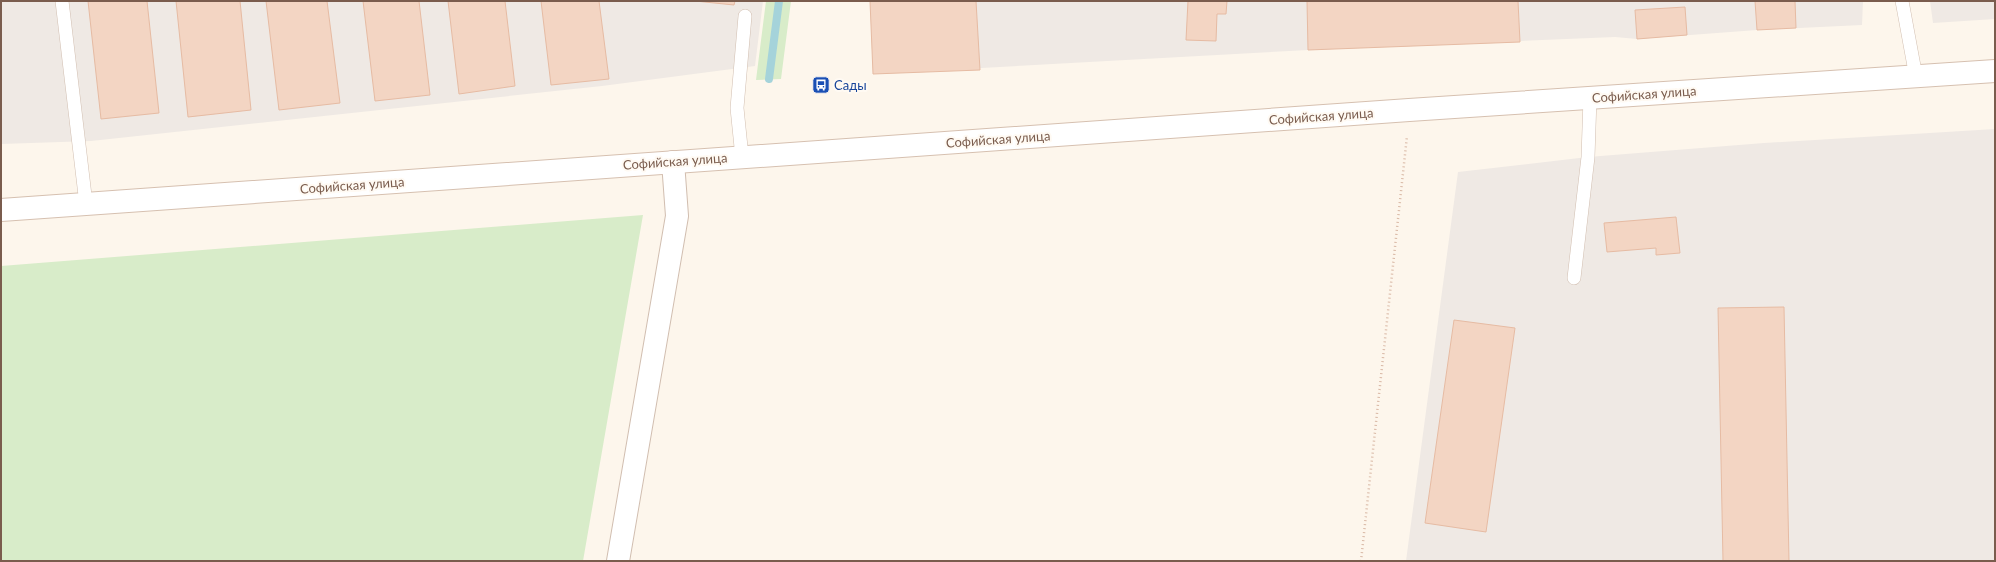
<svg xmlns="http://www.w3.org/2000/svg" width="1996" height="562" font-family="Lato,sans-serif">
	<style>
		.industrial { fill: #efe9e4 }
		.green { fill: #d8ecc9 }
		.lines { fill: none; stroke-linecap: round; stroke-linejoin: round }
		.stream { stroke: #a5d3da; stroke-width: 8 }
		.building { fill: #f3d5c3; stroke: #e6bba3 }
		.lane-casing { stroke: #d1beb0; stroke-width: 14 }
		.street-casing { stroke: #d1beb0; stroke-width: 24 }
		.secondary-casing { stroke: #d6c0b0; stroke-width: 24 }
		.path { stroke: #d9b8a5; stroke-width: 2.5; stroke-dasharray: 1 3; stroke-linecap: butt }
		.lane { stroke: #fff; stroke-width: 13 }
		.street { stroke: #fff; stroke-width: 22 }
		.secondary { stroke: #fff; stroke-width: 22 }
		.labels { text-anchor: middle; stroke-width: 4; stroke-linejoin: round; paint-order: stroke }
		.transit-label { font-size: 13px; fill: #164399; stroke: #fffaf3; text-anchor: start }
		.street-label { font-size: 13px; fill: #7a5c4d; stroke: #fffaf3 }
	</style>
	<rect width="100%" height="100%" fill="#fdf6ec"/>
	<path class="industrial" d="M1,1H763L755,66L602,86L91,141L1,144Z
		M870,1H1863L1862,25L1757,30L1637,39L1615,37L1308,50L873,74Z
		M1930,1H1995V19L1933,23Z
		M1995,129V561H1406L1458,172L1588,157L1764,143Z"/>
	<path class="green" d="M766,1H791L781,79L756,80Z
		M643,215L583,561H1V266Z"/>
	<g class="lines">
		<path class="stream" d="M769,79L779,1"/>
	</g>
	<path class="building" d="M88,1H147L159,113L101,119Z
		M176,1H240L251,110L188,117Z
		M266,1H327L340,103L279,110Z
		M363,1H419L430,95L375,101Z
		M448,1H505L515,86L459,94Z
		M541,1H599L609,79L551,85Z
		M695,1H735L734,5Z
		M870,1H976L980,70L873,74Z
		M1188,1H1227L1226,14H1217L1216,41L1186,40Z
		M1307,1H1518L1520,42L1308,50Z
		M1755,1H1795L1796,28L1757,30Z
		M1685,7L1687,35L1637,39L1635,10Z
		M1676,217L1680,253L1656,255V248L1607,252L1604,223Z
		M1784,307L1789,561H1723L1718,308Z
		M1454,320L1515,328L1486,532L1425,523Z"/>
	<g class="lines">
		<defs>
			<path id="lane" d="M62,1L86,204
				M1902,1L1916,77
				M742,157L737,108L745,16
				M1574,278L1588,157L1590,98"/>
			<path id="street" d="M618,561L677,216L673,162"/>
			<path id="secondary" d="M1,210L1409,110L1995,71"/>
		</defs>
		<use href="#lane" class="lane-casing"/>
		<use href="#street" class="street-casing"/>
		<use href="#secondary" class="secondary-casing"/>
		<path class="path" d="M1361,561L1407,136"/>
		<use href="#lane" class="lane"/>
		<use href="#street" class="street"/>
		<use href="#secondary" class="secondary"/>
	</g>
	<defs>
		<symbol id="bus-square" viewBox="-11 -11 22 22"><rect x="-9" y="-9" width="18" height="18" rx="4" fill="#1a4fb4" stroke="#fffaf3"/><path d="M-5-6H5V4H4V6H2V4H-2V6H-4V4H-5ZM-3.5-4V0h7V-4ZM-3.5 1.2v1.5H-2V1.2ZM2 1.2v1.5H3.5V1.2Z" fill="#fff"/></symbol>
	</defs>
	<g fill-rule="evenodd">
		<use href="#bus-square" x="811" y="75" width="20" height="20"/>
	</g>
	<g class="labels">
		<g class="transit-label">
			<text x="834" y="90">Сады</text>
		</g>
		<g class="street-label">
			<text transform="translate(1644 94) rotate(-4)" y="5">Софийская улица</text>
			<text transform="translate(1321 116) rotate(-4)" y="5">Софийская улица</text>
			<text transform="translate(998 139) rotate(-4)" y="5">Софийская улица</text>
			<text transform="translate(675 161) rotate(-4)" y="5">Софийская улица</text>
			<text transform="translate(352 185) rotate(-4)" y="5">Софийская улица</text>
		</g>
	</g>
	<rect width="1996" height="562" fill="none" stroke="#7a5c4d" stroke-width="4"/>
</svg>
